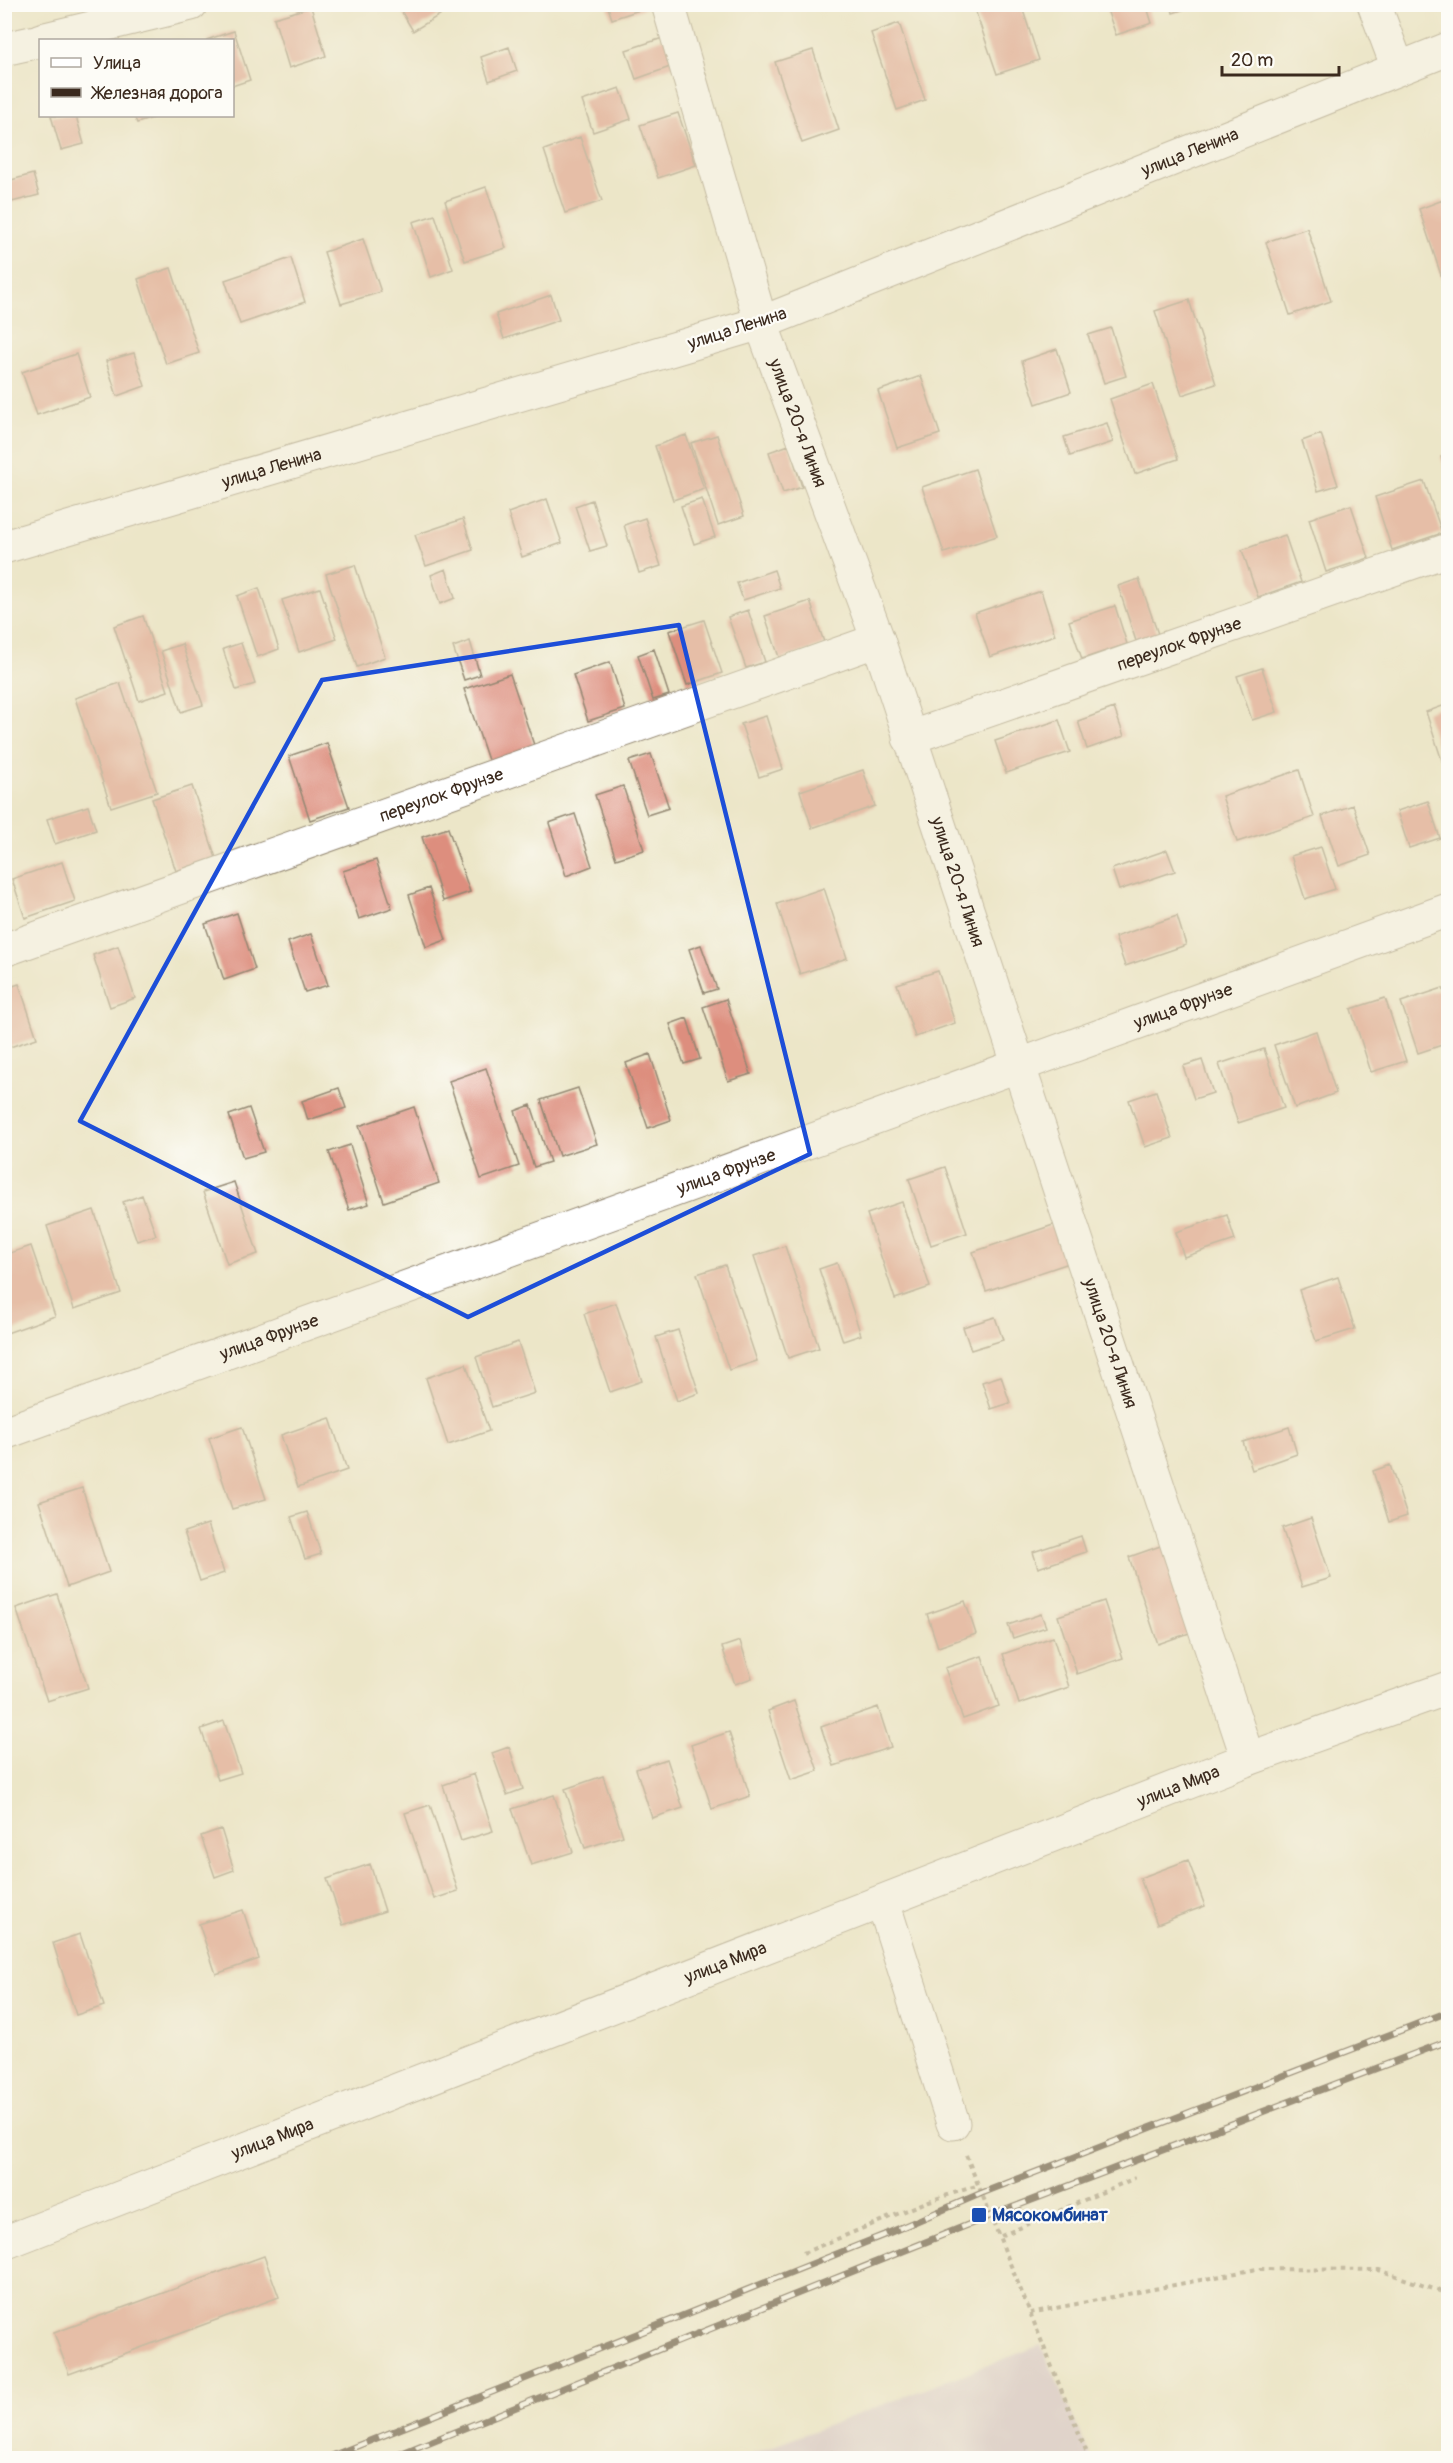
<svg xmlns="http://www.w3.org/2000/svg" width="1453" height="2463" font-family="Pangolin,sans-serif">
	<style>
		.industrial { fill: #d0bdcc }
		.building { fill: #dd8e7e }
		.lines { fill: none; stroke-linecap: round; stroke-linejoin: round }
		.minor-casing { stroke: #948873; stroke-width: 35 }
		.major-casing { stroke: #948873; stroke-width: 35 }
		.path { stroke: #948873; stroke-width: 4; stroke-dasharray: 4.5 4.5; stroke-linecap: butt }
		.minor { stroke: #fff; stroke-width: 33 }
		.major { stroke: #fff; stroke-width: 33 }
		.rail-casing { stroke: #3b2a1e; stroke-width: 7 }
		.rail { stroke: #fdfcf7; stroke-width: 4.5; stroke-dasharray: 14; stroke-linecap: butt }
		.marked { fill: none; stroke: #1d4ed8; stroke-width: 4.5; stroke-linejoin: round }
		.transit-dot { fill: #1a4fb4; stroke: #fdfcf7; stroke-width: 2 }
		.labels { text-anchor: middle; stroke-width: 4.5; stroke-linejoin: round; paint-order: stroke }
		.street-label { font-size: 18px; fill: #3b2a1e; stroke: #fdfcf7 }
		.transit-label { font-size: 18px; font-weight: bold; fill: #164399; stroke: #fdfcf7; text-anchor: start }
	</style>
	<rect width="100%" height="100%" fill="#fdfcf7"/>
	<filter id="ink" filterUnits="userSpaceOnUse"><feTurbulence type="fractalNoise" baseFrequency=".0167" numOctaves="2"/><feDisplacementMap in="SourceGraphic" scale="12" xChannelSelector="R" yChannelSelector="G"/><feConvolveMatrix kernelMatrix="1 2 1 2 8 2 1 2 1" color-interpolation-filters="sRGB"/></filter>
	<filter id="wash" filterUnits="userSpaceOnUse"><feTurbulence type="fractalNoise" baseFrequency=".008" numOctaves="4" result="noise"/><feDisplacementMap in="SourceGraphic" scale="24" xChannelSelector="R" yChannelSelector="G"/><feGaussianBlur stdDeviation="1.35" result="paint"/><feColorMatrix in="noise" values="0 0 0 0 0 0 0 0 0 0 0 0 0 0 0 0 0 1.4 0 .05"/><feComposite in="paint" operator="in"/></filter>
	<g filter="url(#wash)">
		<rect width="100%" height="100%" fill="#ece6c8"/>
		<path class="industrial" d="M1041,2345L1091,2458H742Z"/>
		<g id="blocks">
			<path class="building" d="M397,4H458L413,31Z
				M607,4H655V5L612,19Z
				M973,4H1021L1039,60L997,74Z
				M1105,4H1146L1152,23L1116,35Z
				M1171,4H1197V5L1173,13Z
				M311,7L326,56L289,68L274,18Z
				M899,23L925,100L897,110L871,33Z
				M234,31L250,80L232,86V40H206Z
				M681,32L690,60L636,79L626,50Z
				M509,47L517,71L489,81L481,57Z
				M813,50L839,130L802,143L775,62Z
				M620,88L631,119L593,132L582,101Z
				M678,113L696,165L658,178L640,125Z
				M51,116H76L84,144L61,150Z
				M134,116H159L137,123Z
				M580,137L602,201L565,213L544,150Z
				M33,174L39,195L4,204V182Z
				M486,187L506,248L465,261L445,201Z
				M1443,200L1448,216V296L1419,209Z
				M435,215L453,269L431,277L413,222Z
				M1307,228L1331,301L1290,315L1266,242Z
				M363,239L381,292L341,304L324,252Z
				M291,258L305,302L240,324L225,280Z
				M171,268L199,353L166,364L138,279Z
				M551,295L559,320L504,339L496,314Z
				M1189,300L1216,384L1182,395L1155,311Z
				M1111,328L1126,376L1104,383L1088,335Z
				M1057,349L1071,392L1036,404L1022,361Z
				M134,353L145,386L117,396L106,361Z
				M76,354L90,397L37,415L22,372Z
				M921,376L940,434L897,448L878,391Z
				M1153,384L1178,459L1135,474L1110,399Z
				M1107,423L1113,442L1070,456L1064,437Z
				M1321,434L1338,485L1318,491L1302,441Z
				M686,435L704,489L673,500L655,446Z
				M717,435L744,516L718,525L691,443Z
				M789,445L802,487L783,493L769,452Z
				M1448,454V477L1441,457Z
				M975,469L997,536L944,553L922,487Z
				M1424,481L1442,533L1392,550L1375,497Z
				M547,499L562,543L522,557L508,513Z
				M702,499L715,537L694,544L681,506Z
				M592,500L607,546L590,551L575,506Z
				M1351,505L1369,558L1326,572L1309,519Z
				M645,518L661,566L639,573L624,525Z
				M463,519L473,550L426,566L415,535Z
				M1285,535L1301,582L1258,597L1242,550Z
				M355,565L385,657L357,667L326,574Z
				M446,569L455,598L440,604L431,575Z
				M774,570L780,588L743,600L737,583Z
				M1139,579L1158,634L1136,641L1118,586Z
				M259,588L279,649L257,657L237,596Z
				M320,588L337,639L299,652L282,600Z
				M1041,591L1055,635L990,657L975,613Z
				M810,601L825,645L780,660L765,616Z
				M1115,606L1127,644L1082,659L1069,621Z
				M748,610L765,662L746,668L728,617Z
				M143,616L168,691L139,701L114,626Z
				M704,620L722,673L687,685L669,631Z
				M470,641L480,675L464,680L453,647Z
				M241,643L255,684L236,690L223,649Z
				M182,644L203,705L181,712L161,651Z
				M654,649L669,695L653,700L638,655Z
				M610,662L625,709L588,721L573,675Z
				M1262,668L1277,712L1252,720L1237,676Z
				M510,674L535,748L489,763L464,689Z
				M120,683L157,792L111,807L75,698Z
				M1448,704V779L1426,712Z
				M1114,708L1124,736L1087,749L1078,721Z
				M766,716L783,769L759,777L741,724Z
				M1059,720L1070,752L1006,773L995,741Z
				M327,743L349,807L310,820L289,756Z
				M651,754L669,808L647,815L629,761Z
				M863,770L875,806L812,828L800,791Z
				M1299,770L1314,817L1237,842L1222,796Z
				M192,786L216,858L176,871L152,799Z
				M623,786L644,850L616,859L595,795Z
				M1428,801L1440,838L1409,848L1397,811Z
				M1353,805L1370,855L1339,866L1322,816Z
				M88,806L96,830L55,844L47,819Z
				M575,814L592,866L566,876L549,823Z
				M448,828L470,892L443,901L422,837Z
				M1321,847L1335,889L1305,899L1291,856Z
				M1167,850L1175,871L1119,890L1112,869Z
				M376,860L392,908L359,919L343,871Z
				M62,862L75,901L25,918L12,879Z
				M429,888L446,940L426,947L409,895Z
				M824,888L847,958L800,974L777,904Z
				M237,913L255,969L224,980L205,924Z
				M1177,916L1186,945L1125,966L1115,937Z
				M311,934L328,985L305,992L288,942Z
				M701,945L717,989L704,993L689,949Z
				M118,946L135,998L110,1007L93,955Z
				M938,971L955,1023L915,1037L897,984Z
				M19,984L37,1038L4,1049V989Z
				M1443,988L1448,1004V1043L1418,1053L1401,1002Z
				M1385,998L1406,1061L1371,1072L1351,1009Z
				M726,999L751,1074L728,1081L703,1007Z
				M687,1018L700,1059L684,1064L670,1024Z
				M1316,1031L1336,1093L1295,1108L1274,1045Z
				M1264,1049L1284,1108L1238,1123L1219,1064Z
				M650,1054L671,1120L648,1128L626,1063Z
				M1202,1060L1213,1093L1194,1099L1183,1066Z
				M486,1068L519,1166L481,1179L449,1081Z
				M339,1088L346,1108L308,1120L302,1101Z
				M578,1088L597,1144L559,1156L541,1100Z
				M1156,1091L1172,1138L1145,1147L1129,1100Z
				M531,1105L550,1162L534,1167L515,1111Z
				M414,1107L439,1183L384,1202L359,1126Z
				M249,1108L264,1152L243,1158L229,1115Z
				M350,1145L369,1204L349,1210L329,1152Z
				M945,1167L967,1233L931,1245L909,1179Z
				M234,1182L258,1254L227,1264L203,1192Z
				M142,1195L156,1235L137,1241L123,1202Z
				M902,1202L930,1287L895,1299L867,1214Z
				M94,1210L121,1293L74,1309L47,1226Z
				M1227,1215L1235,1240L1184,1257L1176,1232Z
				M1065,1221L1078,1260L986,1291L973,1252Z
				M31,1246L55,1316L4,1334V1255Z
				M785,1246L819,1348L788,1358L754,1256Z
				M837,1263L861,1335L843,1341L819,1269Z
				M725,1265L757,1361L729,1370L697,1274Z
				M1338,1277L1355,1329L1316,1341L1299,1290Z
				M616,1303L642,1381L610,1392L584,1314Z
				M995,1317L1003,1340L971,1350L963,1327Z
				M678,1330L699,1393L677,1401L656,1337Z
				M518,1342L535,1393L492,1407L476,1357Z
				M466,1364L489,1431L448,1445L426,1378Z
				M1001,1376L1010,1403L991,1409L982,1382Z
				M330,1418L347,1470L298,1487L281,1435Z
				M242,1427L266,1499L232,1509L209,1438Z
				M1289,1427L1297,1454L1252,1470L1243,1442Z
				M1390,1465L1407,1516L1389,1522L1373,1471Z
				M82,1488L109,1572L67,1587L39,1502Z
				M307,1512L321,1554L305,1559L291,1517Z
				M1311,1518L1331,1578L1302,1587L1282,1528Z
				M208,1524L224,1573L200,1581L184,1532Z
				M1081,1536L1086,1552L1038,1568L1033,1552Z
				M1169,1543L1198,1630L1158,1644L1129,1557Z
				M57,1594L88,1688L47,1701L16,1608Z
				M965,1601L976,1634L938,1647L927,1614Z
				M1104,1601L1123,1658L1077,1674L1058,1616Z
				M1041,1614L1046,1627L1013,1638L1008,1625Z
				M1053,1637L1069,1687L1019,1704L1003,1654Z
				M740,1641L752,1678L735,1684L722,1647Z
				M982,1656L999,1706L963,1719L945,1668Z
				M794,1701L818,1771L791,1780L768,1711Z
				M878,1707L891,1747L834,1766L821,1727Z
				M224,1721L241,1773L218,1780L201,1729Z
				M729,1732L750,1796L712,1809L691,1745Z
				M509,1747L523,1789L507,1795L492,1753Z
				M667,1759L683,1808L652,1818L636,1769Z
				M474,1774L493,1831L461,1841L443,1785Z
				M603,1776L623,1836L585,1848L565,1789Z
				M554,1795L573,1852L531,1865L512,1809Z
				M430,1805L458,1891L434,1899L405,1813Z
				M221,1829L234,1870L215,1877L201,1836Z
				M1188,1860L1205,1906L1157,1924L1140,1878Z
				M370,1864L385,1911L343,1925L327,1879Z
				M243,1910L259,1959L216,1974L199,1924Z
				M80,1934L104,2006L76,2015L53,1943Z
				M264,2256L279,2297L69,2374L54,2333Z
				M832,2451L835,2458H814Z"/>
		</g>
	</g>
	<g filter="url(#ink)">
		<use href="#blocks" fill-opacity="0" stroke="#948873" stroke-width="1.5"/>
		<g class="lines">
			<defs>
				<g id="minor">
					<path id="s1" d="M668,4L761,323L1448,49"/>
					<path d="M1374,4L1398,68"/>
					<path d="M41,40L191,4"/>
					<path d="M4,49L40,41"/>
					<path id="s2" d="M909,738L1448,550"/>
					<path id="s3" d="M4,950L878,640"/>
					<path id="s4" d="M4,1433L1448,910"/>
					<path d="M883,1902L953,2123"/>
				</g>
				<g id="major">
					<path id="s5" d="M4,547L761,323L878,640L1248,1759"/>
					<path id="s6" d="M4,2243L1248,1759L1448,1688"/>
				</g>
			</defs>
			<use href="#minor" class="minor-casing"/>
			<use href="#major" class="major-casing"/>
			<path class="path" d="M966,2155L1089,2458
				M1001,2236L1135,2178
				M803,2253L929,2201L979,2185
				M1030,2313L1257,2269L1379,2270L1448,2294"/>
			<use href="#minor" class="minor"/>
			<use href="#major" class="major"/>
			<defs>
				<path id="rail" d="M327,2458L884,2235L982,2193L1448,2012
					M390,2458L990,2216L1448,2041"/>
			</defs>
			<use href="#rail" class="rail-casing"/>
			<use href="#rail" class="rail"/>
		</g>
	</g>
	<path d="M0 0H1453V2463H0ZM679,625L810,1154L468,1317L80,1121L322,680Z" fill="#ece6c8" fill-opacity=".55" fill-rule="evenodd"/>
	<path class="marked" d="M679,625L810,1154L468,1317L80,1121L322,680Z"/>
	<rect class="transit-dot" x="971" y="2207" width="16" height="16" rx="3"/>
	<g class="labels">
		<g class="street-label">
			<text dy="6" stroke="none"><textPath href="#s1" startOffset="794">улица Ленина</textPath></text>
			<text transform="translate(737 328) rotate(-18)" y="6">улица Ленина</text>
			<text dy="6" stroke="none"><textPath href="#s5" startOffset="896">улица 20-я Линия</textPath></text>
			<text dy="6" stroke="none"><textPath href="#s5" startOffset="279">улица Ленина</textPath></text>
			<text dy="6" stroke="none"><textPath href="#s2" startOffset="286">переулок Фрунзе</textPath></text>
			<text dy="6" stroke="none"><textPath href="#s3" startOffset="464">переулок Фрунзе</textPath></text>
			<text dy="6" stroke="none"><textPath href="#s5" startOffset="1382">улица 20-я Линия</textPath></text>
			<text dy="6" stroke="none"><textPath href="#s4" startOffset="1254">улица Фрунзе</textPath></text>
			<text dy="6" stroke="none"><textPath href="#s4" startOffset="768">улица Фрунзе</textPath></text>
			<text dy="6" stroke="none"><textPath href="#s4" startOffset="282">улица Фрунзе</textPath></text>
			<text dy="6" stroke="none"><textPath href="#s5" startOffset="1868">улица 20-я Линия</textPath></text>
			<text dy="6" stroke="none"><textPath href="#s6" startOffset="1260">улица Мира</textPath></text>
			<text dy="6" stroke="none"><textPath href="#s6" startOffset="774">улица Мира</textPath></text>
			<text dy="6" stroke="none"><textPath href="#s6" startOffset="288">улица Мира</textPath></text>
		</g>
		<g class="transit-label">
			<text x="992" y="2221">Мясокомбинат</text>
		</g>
	</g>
	<rect width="1453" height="2463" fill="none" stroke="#fdfcf7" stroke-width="24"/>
	<rect x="39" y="39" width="195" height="78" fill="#fdfcf7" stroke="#afa8a0" stroke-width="1.5"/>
	<rect x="51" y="58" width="30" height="9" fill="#ffffff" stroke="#afa8a0" stroke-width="1.5"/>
	<text x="93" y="69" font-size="18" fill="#3b2a1e">Улица</text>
	<rect x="51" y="88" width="30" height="9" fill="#3b2a1e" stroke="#afa8a0" stroke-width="1.5"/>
	<text x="93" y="99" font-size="18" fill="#3b2a1e">Железная дорога</text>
	<path d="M1222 66v9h117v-9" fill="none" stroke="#3b2a1e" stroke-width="3"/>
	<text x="1231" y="66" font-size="18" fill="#3b2a1e" stroke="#fdfcf7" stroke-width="4.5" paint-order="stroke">20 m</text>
</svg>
